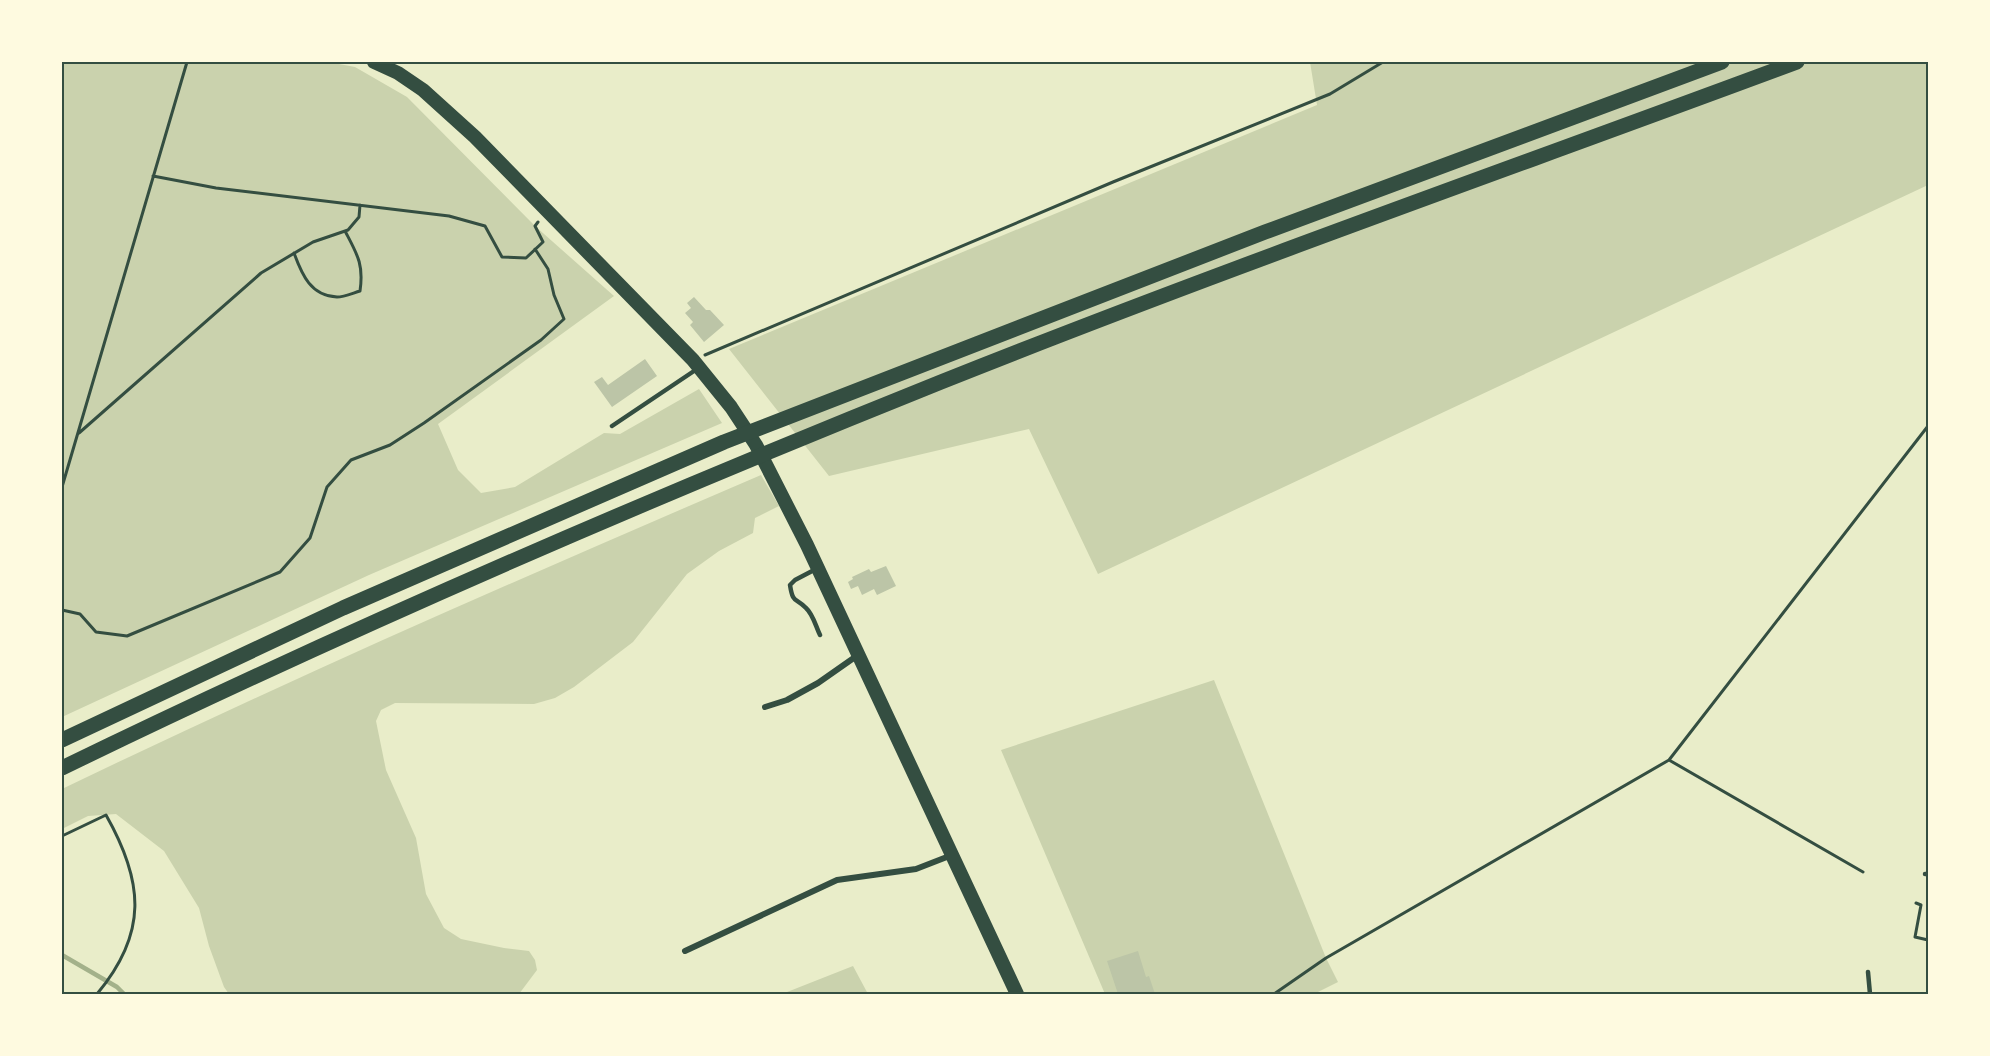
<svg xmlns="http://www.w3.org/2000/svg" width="1990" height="1056" font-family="'Fira Sans',sans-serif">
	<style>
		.green { fill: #cad2ad }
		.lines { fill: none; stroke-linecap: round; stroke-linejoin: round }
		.stream { stroke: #a3b18a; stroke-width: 4.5 }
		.building { fill: #bcc5a7 }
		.path { stroke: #344e41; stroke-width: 3 }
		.service { stroke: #344e41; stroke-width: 4.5 }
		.minor { stroke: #344e41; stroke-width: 6 }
		.primary { stroke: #344e41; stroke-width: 14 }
		.motorway { stroke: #344e41; stroke-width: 15 }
		.neatline { fill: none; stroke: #344e41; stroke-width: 2 }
	</style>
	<rect width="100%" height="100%" fill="#e9edc9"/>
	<path class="green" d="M62,62H328L355,67L407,97L535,226L614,296L438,424L458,470L481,493L515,487L604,433L620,434L699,389L722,423L369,575L62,717Z
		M1310,62H1928V185L1098,574L1029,429L829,476L729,349L1317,105Z
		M761,475L779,506L755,518L753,533L719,551L687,574L633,642L574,687L555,698L534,704L395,703L381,710L376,721L386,770L416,838L426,894L444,928L461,939L504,948L529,951L535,960L537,970L519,994H229L224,987L209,946L199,908L164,851L116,814L88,816L62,829V789C292,678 526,576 761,475Z
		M1214,680L1326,958L1338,982L1314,994H1105L1001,750Z
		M853,966L868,994H782Z"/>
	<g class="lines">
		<path class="stream" d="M62,955L117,987L124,994"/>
	</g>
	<path class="building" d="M694,297L706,310H710L724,325L704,342L690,325L693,322L685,313L691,308L687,303Z
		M645,359L657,376L612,407L594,382L602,377L608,385Z
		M886,566L896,586L877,595L874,589L862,595L858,586L851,589L848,582L853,579L852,577L869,569L871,572Z
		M1138,951L1146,977L1149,976L1155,994H1118L1107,961Z"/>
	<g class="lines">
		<path class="path" d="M153,176L216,188L449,216L485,226L502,257L526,258L543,242L535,226L538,222
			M294,253C302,275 311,296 337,297C344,297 353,293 360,291C364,264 357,254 345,231
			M705,355L1113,182L1330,94L1383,62
			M79,433L261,273L313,242L348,230L359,217L360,205
			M62,487L187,62
			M62,610L80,614L96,632L127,636L280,572L310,538L327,487L351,460L390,445L424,423L541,340L564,319L554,295L548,269L535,249
			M1669,760L1863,872
			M62,836L106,815C144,882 148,933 97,994
			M1916,903L1921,905L1915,937L1928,940
			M1274,994L1326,958L1669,760L1928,426"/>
		<path class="service" d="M612,426L697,369
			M816,569L795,580L790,585C793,604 795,597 806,608C813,614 816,627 820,635
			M1925,874H1928
			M1868,972L1870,994"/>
		<path class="minor" d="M765,707L787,700L818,683L858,655
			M685,951L837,880L916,869L952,855"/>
		<path class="primary" d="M374,62L398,73L423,90L475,137L693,360L731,407L756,445L807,545L1017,994"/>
		<path class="motorway" d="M62,740L343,608L724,442L1265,232L1722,62
			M62,768C350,628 644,501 941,382C1224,269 1512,168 1797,62"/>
	</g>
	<rect width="1990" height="1056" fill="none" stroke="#fefae0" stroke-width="126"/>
	<rect x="63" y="63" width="1864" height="930" class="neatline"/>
</svg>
